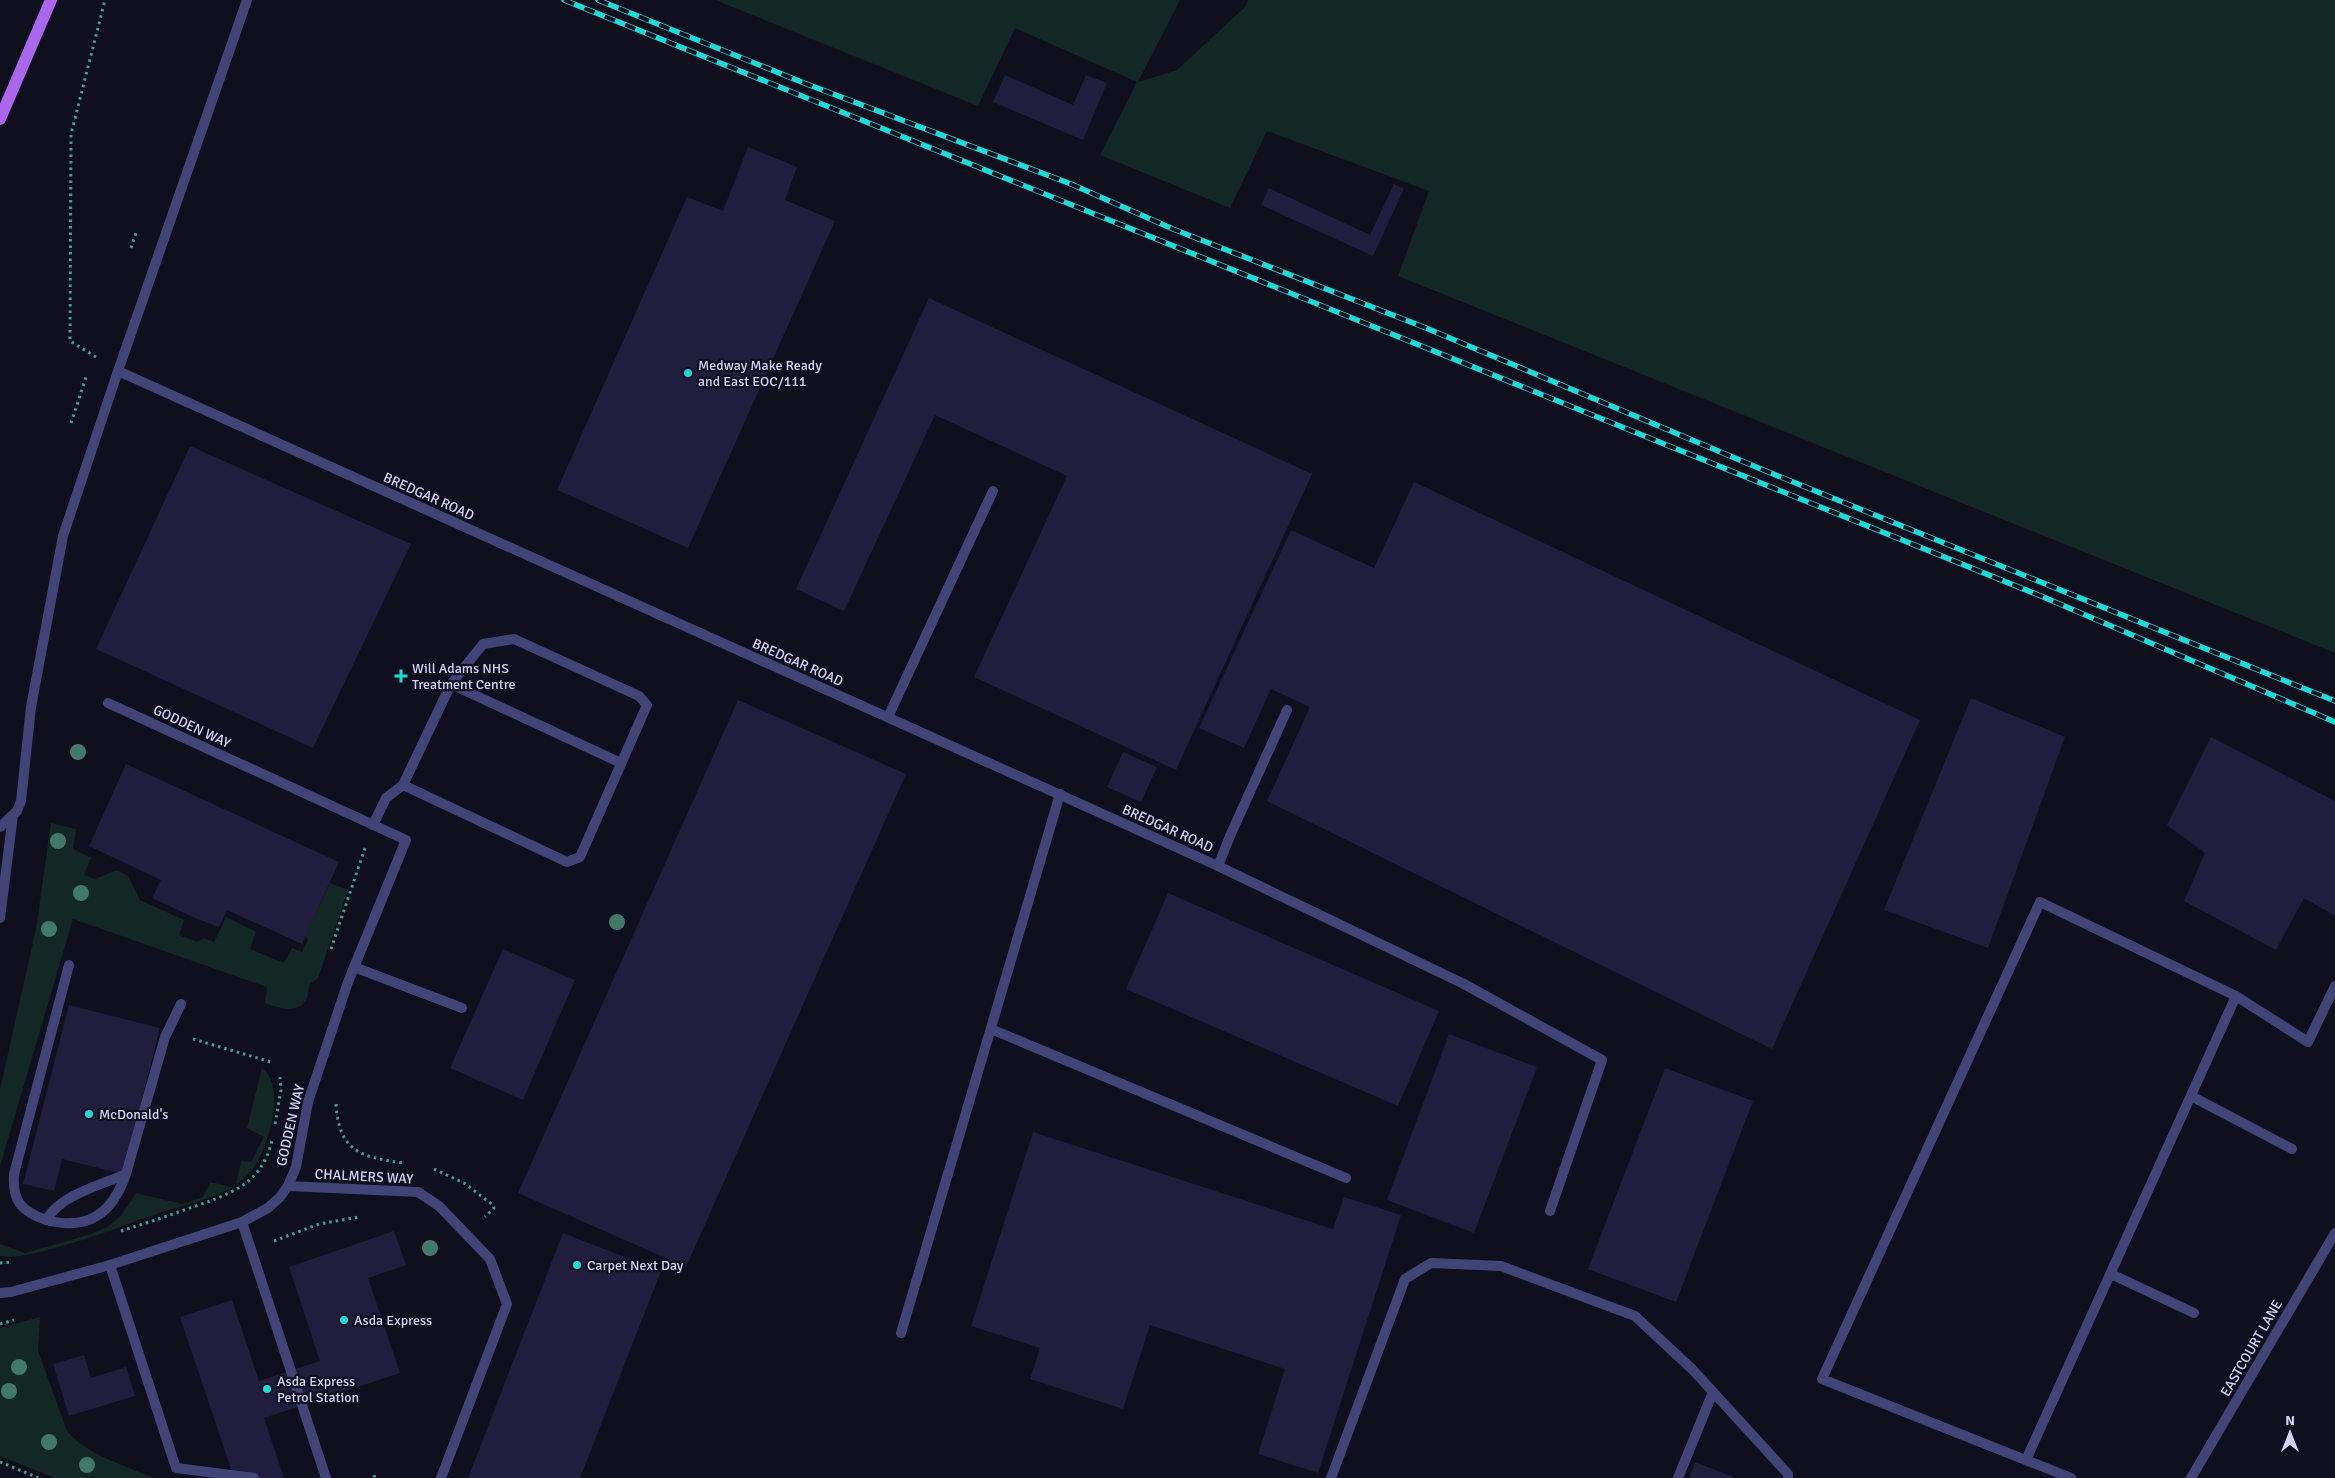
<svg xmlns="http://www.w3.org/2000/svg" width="2335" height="1478" font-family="Signika,sans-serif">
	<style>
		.green { fill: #132724 }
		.building { fill: #201d3d }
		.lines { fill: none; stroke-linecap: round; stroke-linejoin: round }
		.path { stroke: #3ca391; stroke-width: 3; stroke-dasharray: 2.5 4; stroke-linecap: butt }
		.lane { stroke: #404477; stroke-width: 10 }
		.street { stroke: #404477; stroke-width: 10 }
		.primary { stroke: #aa66ec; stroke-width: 12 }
		.rail-casing { stroke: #1cdbd8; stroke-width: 5.5 }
		.rail { stroke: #100f1e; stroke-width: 4; stroke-dasharray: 11; stroke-linecap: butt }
		.tree { fill: #40796a }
		.poi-dot { fill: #1cdbd8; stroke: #100f1e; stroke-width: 2 }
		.labels { text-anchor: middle; stroke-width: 4.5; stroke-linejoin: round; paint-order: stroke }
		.poi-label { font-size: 14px; fill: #d2d2f9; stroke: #100f1e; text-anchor: start }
		.street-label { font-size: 14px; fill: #d2d2f9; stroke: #100f1e }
	</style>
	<rect width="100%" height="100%" fill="#100f1e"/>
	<path class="green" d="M715,0H1180L1138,82L1177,70L1245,7L1248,0H2335V653L1398,276L1429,191L1267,131L1230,208L1100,155L1137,82L1015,28L978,106Z
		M51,823L76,829L73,849L91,858L84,875L95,879L117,870L128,876L140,900L184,920L179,935L197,942L204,938L214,942L226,917L256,932L250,949L284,963L292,948L302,952L308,940L305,936L330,883L348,890L318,978L309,985C309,1015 285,1011 265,1003L267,987L73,919L0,1166V1089L36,929Z
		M262,1068C290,1087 265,1172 236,1184L241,1161L251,1162L264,1137L247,1128Z
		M210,1182L232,1187C211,1200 183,1205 159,1213C128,1224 28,1263 0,1256V1244L25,1253L91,1234L107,1227L121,1216L136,1193L182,1204L203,1197Z
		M40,1317L38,1351L67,1431C87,1455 125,1465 153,1478H55L0,1456V1328Z"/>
	<path class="building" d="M1005,75L1073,105L1086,75L1107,83L1083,140L993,102Z
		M748,147L797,167L785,200L835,221L688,548L557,490L687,197L723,211Z
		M1394,184L1404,189L1373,256L1261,205L1269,188L1370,235Z
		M929,298L1312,474L1176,770L974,677L1067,476L935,415L844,611L796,589Z
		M190,446L411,544L313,748L96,649Z
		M1414,482L1920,720L1772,1049L1267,801L1310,707L1271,689L1244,748L1199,728L1291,530L1374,568Z
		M1971,698L2065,737L1988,948L1884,910Z
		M738,700L906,774L686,1267L518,1193Z
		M2211,737L2335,801V916L2304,898L2276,950L2184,901L2205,853L2167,825Z
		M1123,752L1157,767L1141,802L1107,787Z
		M126,764L339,862L302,944L227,910L219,927L195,918L152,898L161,880L89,846Z
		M1168,893L1439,1011L1398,1106L1126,989Z
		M503,949L575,980L523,1100L450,1068Z
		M69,1005L160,1028L123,1174L62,1159L54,1191L23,1184Z
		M1449,1034L1537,1067L1474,1233L1387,1200Z
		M1665,1068L1753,1101L1676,1302L1588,1269Z
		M1033,1132L1333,1229L1344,1197L1401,1215L1318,1473L1258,1454L1285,1369L1150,1325L1123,1409L1030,1379L1040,1348L971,1326Z
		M394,1231L406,1265L368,1278L400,1373L264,1418L284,1478H234L180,1317L232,1300L259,1381L320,1361L289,1267Z
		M563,1233L661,1271L580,1478H468Z
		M84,1355L91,1378L126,1367L135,1396L69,1416L53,1364Z
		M1695,1462L1736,1478H1689Z"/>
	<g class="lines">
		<path class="path" d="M131,248L137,230
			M96,357L70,341L71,134L105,0
			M71,423L87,374
			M331,949L365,848
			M193,1039L271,1062
			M336,1104C339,1152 361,1157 403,1163
			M275,1124L281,1090L280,1077
			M434,1169L464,1183L493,1205L494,1208L485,1217
			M121,1231C143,1224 165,1217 187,1209C227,1195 262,1186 272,1140
			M274,1241L319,1224L359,1217
			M0,1263L12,1262
			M0,1324L14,1320
			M0,1462L39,1478
			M374,1475L375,1478"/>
		<path class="lane" d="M888,717L993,491
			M403,785L567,862L580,857L647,705L639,696L514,639L483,644L451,684L621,763
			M373,825L386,798L403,785L451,684
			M1218,866L1230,836L1287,710
			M69,965L14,1174C12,1201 21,1211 46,1220C62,1194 99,1186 126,1174L165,1037L181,1004
			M354,967L462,1008
			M1464,984L1602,1060L1550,1211
			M2236,996L2308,1042L2335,986
			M991,1029L1346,1178
			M2191,1096L2292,1149
			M288,1186L418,1192L439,1206L490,1259L507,1304L441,1478
			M46,1220C88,1231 112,1214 126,1174
			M242,1222L326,1478
			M110,1265L176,1468L254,1478
			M2111,1274L2194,1313
			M901,1333L1060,794
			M2026,1460L2236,996L2040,902L1822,1379L2071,1478
			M1331,1478L1405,1279L1431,1263L1501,1266L1635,1316L1693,1370L1788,1474V1478
			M1678,1478L1713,1392"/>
		<path class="street" d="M118,371L1218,866L1464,984
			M0,827L17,811L21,801L31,707L63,536L118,371L247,0
			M0,918L13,815
			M0,1293L11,1292L110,1265L242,1222L268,1208L280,1197L288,1186L296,1167L308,1102L348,982L406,840L108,703
			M2191,1478L2335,1233"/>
		<path class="primary" d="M0,119L51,0"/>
		<defs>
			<path id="rail" d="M564,0L2041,596L2335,722
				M598,0L804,83L1071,184L1173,229L1426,328L1761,469L2335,701"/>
		</defs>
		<use href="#rail" class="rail-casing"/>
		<use href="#rail" class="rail"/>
	</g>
	<g class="tree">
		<circle cx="78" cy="752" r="8"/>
		<circle cx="58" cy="841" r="8"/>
		<circle cx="81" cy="893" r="8"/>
		<circle cx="617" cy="922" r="8"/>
		<circle cx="49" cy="929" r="8"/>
		<circle cx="430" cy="1248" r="8"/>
		<circle cx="19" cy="1367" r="8"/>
		<circle cx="9" cy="1391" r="8"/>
		<circle cx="49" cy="1442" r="8"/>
		<circle cx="87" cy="1465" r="8"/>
	</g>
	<g class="poi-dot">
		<circle cx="688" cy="373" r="5"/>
		<path d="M398.5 668.5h5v5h5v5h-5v5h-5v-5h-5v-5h5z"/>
		<circle cx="89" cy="1114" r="5"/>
		<circle cx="577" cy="1265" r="5"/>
		<circle cx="344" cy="1320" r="5"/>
		<circle cx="267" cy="1389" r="5"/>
	</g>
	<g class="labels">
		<g class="poi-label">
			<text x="698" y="370">Medway Make Ready<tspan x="698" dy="16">and East EOC/111</tspan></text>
			<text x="412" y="673">Will Adams NHS<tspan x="412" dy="16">Treatment Centre</tspan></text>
			<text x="99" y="1119">McDonald's</text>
			<text x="587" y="1270">Carpet Next Day</text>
			<text x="354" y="1325">Asda Express</text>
			<text x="277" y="1386">Asda Express<tspan x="277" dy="16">Petrol Station</tspan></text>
		</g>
		<g class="street-label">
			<text transform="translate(429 496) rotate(24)" y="5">BREDGAR ROAD</text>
			<text transform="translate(798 662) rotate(24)" y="5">BREDGAR ROAD</text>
			<text transform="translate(192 726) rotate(25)" y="5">GODDEN WAY</text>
			<text transform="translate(1168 828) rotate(24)" y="5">BREDGAR ROAD</text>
			<text transform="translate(290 1125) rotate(-77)" y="5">GODDEN WAY</text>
			<text transform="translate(364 1176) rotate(3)" y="5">CHALMERS WAY</text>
			<text transform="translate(2251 1348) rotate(-60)" y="5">EASTCOURT LANE</text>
		</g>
	</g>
	<g transform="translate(2290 1433)" stroke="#100f1e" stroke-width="4" paint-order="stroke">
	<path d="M0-4L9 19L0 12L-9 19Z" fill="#d2d2f9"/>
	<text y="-8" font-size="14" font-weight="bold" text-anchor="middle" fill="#d2d2f9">N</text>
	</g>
</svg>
